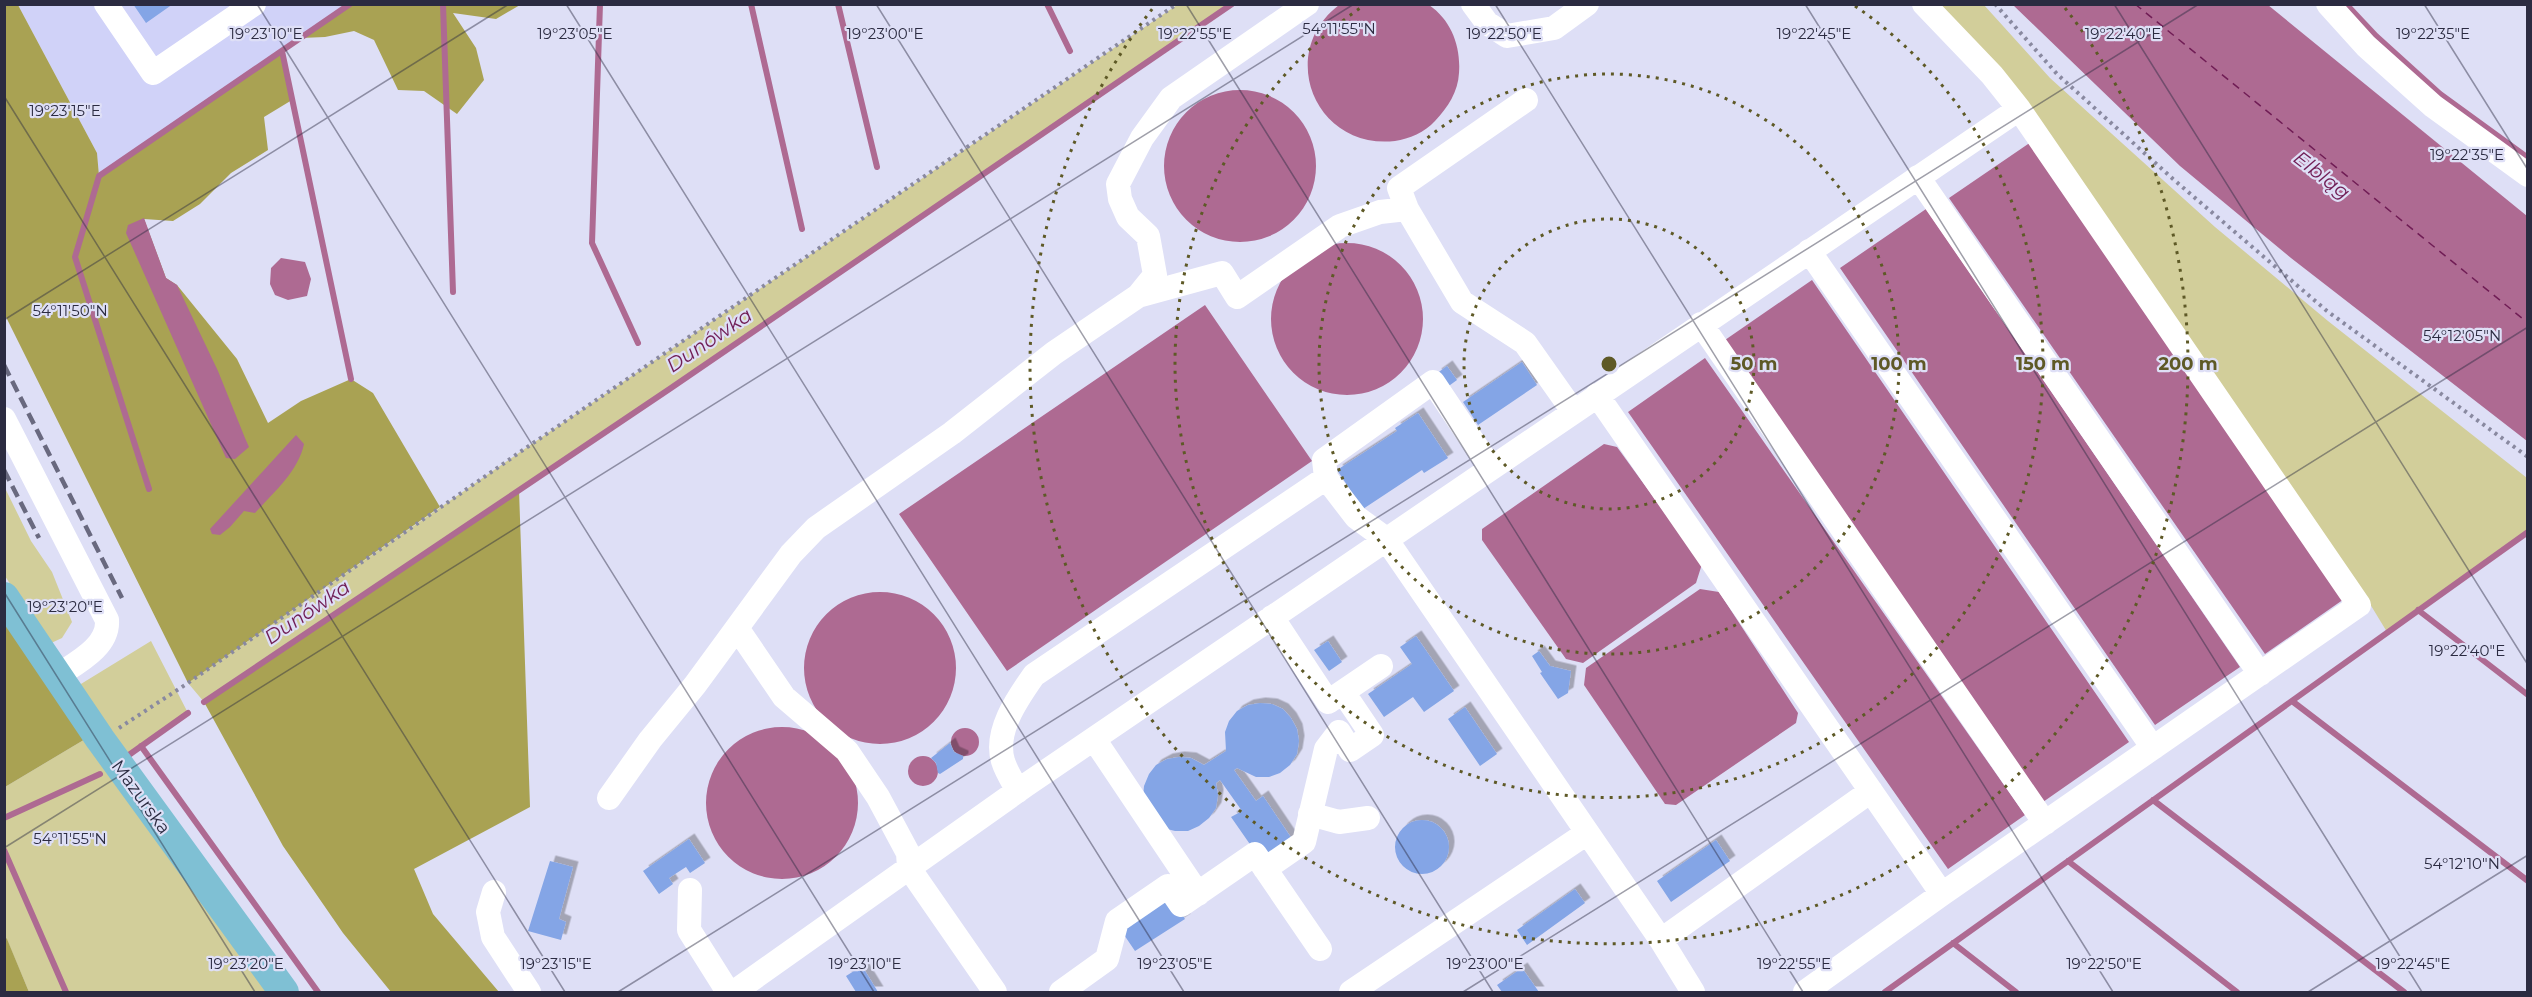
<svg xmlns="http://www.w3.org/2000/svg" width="2532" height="997" font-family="Montserrat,sans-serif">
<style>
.built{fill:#d0d2f8}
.green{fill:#d2ce9a}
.forest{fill:#a9a253}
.water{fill:#ae6a92}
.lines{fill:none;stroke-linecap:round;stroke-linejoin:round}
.stream{stroke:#ae6a92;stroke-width:6}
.ferry{stroke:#701d55;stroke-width:1.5;stroke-dasharray:8 6;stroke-linecap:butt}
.building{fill:#84a5e6;filter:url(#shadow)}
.path{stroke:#8989a0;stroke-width:4;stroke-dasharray:3 4.5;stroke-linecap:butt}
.minor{stroke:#fff;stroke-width:24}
.major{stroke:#7fc0d4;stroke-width:30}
.rail{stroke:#69697f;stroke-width:4.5;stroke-dasharray:12 6;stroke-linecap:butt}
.ticks{fill:none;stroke:#2b2b41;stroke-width:1.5;stroke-opacity:0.45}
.ring{fill:none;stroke:#5e5926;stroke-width:3;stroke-dasharray:3 6}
.labels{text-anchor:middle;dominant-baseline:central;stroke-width:4.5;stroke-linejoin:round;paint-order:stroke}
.street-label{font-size:18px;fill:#2b2b41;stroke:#dedff6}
.water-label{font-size:20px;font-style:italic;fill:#701d55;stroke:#dedff6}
.ticks-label{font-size:15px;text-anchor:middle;fill:#2b2b41;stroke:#dedff6;stroke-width:4.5;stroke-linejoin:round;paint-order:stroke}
.centre{fill:#5e5926;stroke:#dedff6;stroke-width:3}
.ring-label{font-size:18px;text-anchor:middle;font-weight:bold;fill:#5e5926;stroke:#dedff6;stroke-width:4.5;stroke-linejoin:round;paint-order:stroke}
</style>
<defs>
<filter id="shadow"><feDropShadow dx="5.5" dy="-5.5" stdDeviation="0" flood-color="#0004"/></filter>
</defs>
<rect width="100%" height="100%" fill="#dedff6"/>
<path class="built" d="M 18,5 L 350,5 L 99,176 L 97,153 Z"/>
<path class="green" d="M 1177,5 L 1232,5 L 671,388 L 204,702 L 188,683 L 523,450 Z
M 1938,5 L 1984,5 L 2050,78 L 2215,227 L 2328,321 L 2527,478 L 2527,532 L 2387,632 L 2370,604 Z
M 4,486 L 31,541 L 52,572 L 72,622 L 62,638 L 49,644 L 5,576 Z
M 151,641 L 188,713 L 126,757 L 76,687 Z
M 87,738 L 271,992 L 29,992 L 5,935 L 5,787 Z"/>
<path class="forest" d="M 5,5 L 18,5 L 97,153 L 99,176 L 282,51 L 292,100 L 264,117 L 268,150 L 231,173 L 200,204 L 173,221 L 144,219 L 166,278 L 177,285 L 237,359 L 268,423 L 301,401 L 351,379 L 373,393 L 440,507 L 188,683 L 5,315 Z
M 350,5 L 350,4 L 520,5 L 496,19 L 453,13 L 476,48 L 484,80 L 457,114 L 424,91 L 398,90 L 374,40 L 354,31 L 325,37 L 301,38 Z
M 519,490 L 530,807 L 414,869 L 433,914 L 499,992 L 391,992 L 343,933 L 283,846 L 204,702 Z
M 4,612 L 87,738 L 5,787 L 4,787 Z
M 4,935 L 7,939 L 29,992 L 5,992 Z"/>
<path class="water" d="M 1339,5 L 1429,5 C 1451,20 1461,46 1459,73 C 1458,92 1448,107 1435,121 C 1425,132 1409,139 1395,141 C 1315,150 1276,53 1339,5 Z
M 2013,5 L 2268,5 L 2527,216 L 2527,441 L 2291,258 L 2180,166 Z
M1164 166a76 76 0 1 1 152 0a76 76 0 1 1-152 0Z
M 2031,142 L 2347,597 L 2265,654 L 1949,198 Z
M 1926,209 L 2240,667 L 2155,725 L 1840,268 Z
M 144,218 L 166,278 L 177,285 L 218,371 L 245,438 L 249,447 L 235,459 L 226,458 L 126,233 L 128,225 Z
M1271 319a76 76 0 1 1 152 0a76 76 0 1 1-152 0Z
M 281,258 L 305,262 L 311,279 L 307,296 L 288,300 L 275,295 L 270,284 L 271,268 Z
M 1812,280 L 2129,742 L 2043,802 L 1725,340 Z
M 1205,305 L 1312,461 L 1007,671 L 899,514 Z
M 1705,358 L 2025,815 L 1948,869 L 1628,412 Z
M 296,435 L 304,444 C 298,472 273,493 255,513 L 244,511 L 230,527 L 220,535 L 212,534 L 210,529 Z
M 1604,444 L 1617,447 L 1702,564 L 1696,583 L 1583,663 L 1566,659 L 1482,540 L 1482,529 Z
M 1700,589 L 1719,592 L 1798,713 L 1796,723 L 1676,805 L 1665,804 L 1584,685 L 1586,668 Z
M804 668a76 76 0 1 1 152 0a76 76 0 1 1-152 0Z
M706 803a76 76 0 1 1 152 0a76 76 0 1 1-152 0Z
M951 742a14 14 0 1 1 28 0a14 14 0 1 1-28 0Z
M908 771a15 15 0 1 1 30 0a15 15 0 1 1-30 0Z"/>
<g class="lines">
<path class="stream" d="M 443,4 L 453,292
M 600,4 L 592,243 L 638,343
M 751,4 L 802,229
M 838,4 L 877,167
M 1047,4 L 1070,51
M 2346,4 L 2376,36 L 2440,94 L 2528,158
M 282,51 L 351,379
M 149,489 L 75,257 L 99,176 L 350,4
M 2418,610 L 2528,695
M 2292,701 L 2528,881
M 204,702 L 671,388 L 1232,4
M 141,746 L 318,992
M 126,757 L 188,713
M 2153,800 L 2404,992
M 4,818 L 100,774
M 4,850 L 66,992
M 2068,861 L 2237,992
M 1953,943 L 2016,992
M 1885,992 L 2528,532"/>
<path class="ferry" d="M 2135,4 L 2528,323"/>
</g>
<path class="building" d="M 133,4 L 173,4 L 146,23 Z
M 1522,362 L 1537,385 L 1478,425 L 1463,402 Z
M 1447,366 L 1457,380 L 1446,388 L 1436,374 Z
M 1418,413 L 1448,458 L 1424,473 L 1422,470 L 1363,509 L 1337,470 L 1397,431 L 1395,428 Z
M 1416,636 L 1454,691 L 1424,712 L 1413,697 L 1384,717 L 1368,694 L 1412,664 L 1400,647 Z
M 1328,641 L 1342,662 L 1329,671 L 1314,650 Z
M 1539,651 L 1550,666 L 1571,671 L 1568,693 L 1558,699 L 1540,673 L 1542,672 L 1532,656 Z
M 1260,703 L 1272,704 L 1283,709 L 1291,718 L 1297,729 L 1299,741 L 1297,754 L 1290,765 L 1280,773 L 1269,777 L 1256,777 L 1237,768 L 1234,770 L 1256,801 L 1263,796 L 1294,842 L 1263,863 L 1231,817 L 1242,811 L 1220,780 L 1216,783 L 1218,795 L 1216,808 L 1209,818 L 1199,826 L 1188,831 L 1175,831 L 1163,828 L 1143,797 L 1144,786 L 1149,774 L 1156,765 L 1167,759 L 1179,757 L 1191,758 L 1204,765 L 1226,751 L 1225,732 L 1229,721 L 1237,711 L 1248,705 Z
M 1465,707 L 1497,754 L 1480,766 L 1448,719 Z
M 950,743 L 954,752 L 963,756 L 963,759 L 940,774 L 938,773 L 936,763 L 931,758 Z
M1395 847a27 27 0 1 1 54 0a27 27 0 1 1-54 0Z
M 689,839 L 705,863 L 690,873 L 686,867 L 669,878 L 673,884 L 659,894 L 643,871 Z
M 1716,840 L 1730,861 L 1671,902 L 1657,881 Z
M 550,861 L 573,867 L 559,919 L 566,922 L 561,940 L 528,931 Z
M 1575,889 L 1585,903 L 1527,945 L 1517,930 Z
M 1168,893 L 1185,919 L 1135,951 L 1118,926 Z
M 862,966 L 878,992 L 856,992 L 846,976 Z
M 1522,968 L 1539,992 L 1502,992 L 1497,985 Z"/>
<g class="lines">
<path class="path" d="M 1995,4 L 2057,74 L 2173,179 L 2327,311 L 2528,457
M 119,728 L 185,685 L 523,450 L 1177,4"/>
<path class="minor" d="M 106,4 L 153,73 L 254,4
M 1473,4 L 1487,23 L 1507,36 L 1554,28 L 1587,4
M 2328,4 L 2366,46 L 2433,106 L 2528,175
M 1918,177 L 2260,674
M 1407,209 L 1399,188 L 1526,100
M 1809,251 L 2153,748
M 1138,296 L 1222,273 L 1237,297 L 1340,226 L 1380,212 L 1407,209 L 1462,302 L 1525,343 L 1573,411
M 1701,324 L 2045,823
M 1597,395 L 1942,894
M 4,419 L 107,620 C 109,647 76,663 57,676
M 1326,478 L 1324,460 L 1433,382 L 1490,467
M 1272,617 L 1328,702 L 1381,666
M 737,628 L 784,697 L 847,751 L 878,797 L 908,853 L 909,868 L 995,992
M 1094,739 L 1198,894
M 1018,791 C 1013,782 1006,771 1003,761 C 994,731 1018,698 1034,675 L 1326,478 L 1356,517 L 1386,539 L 1661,940 L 1693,992
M 609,798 L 650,740 L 695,685 L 791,554 L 816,528 L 952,433 L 1054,353 L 1138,296 L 1155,275 L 1148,236 L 1128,217 L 1120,199 L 1118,184 L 1142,138 L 1171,98 L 1307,4
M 1310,814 L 1339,822 L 1368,818
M 1265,869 L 1304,842 L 1326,749 L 1339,732 L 1350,750 L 1372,735 L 1343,692
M 690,890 L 689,930 L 728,992
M 494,892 L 488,912 L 493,937 L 529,992
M 1661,940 L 1871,791
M 734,992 L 1026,785 L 2019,109
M 1061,992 L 1107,959 L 1117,921 L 1168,886 L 1181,905 L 1255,854 L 1320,949
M 1351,992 L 1587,833
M 1805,992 L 1942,894 L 2359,605 L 2019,109 L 1992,75 L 1924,4"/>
<path class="major" d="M 4,597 L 100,739 L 284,992"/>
<path class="rail" d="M 4,365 L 122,598
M 4,470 L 39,538"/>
</g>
<path class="ticks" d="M 257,4 L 874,992M 566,4 L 1184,992M 876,4 L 1493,992M 1186,4 L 1803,992M 1495,4 L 2113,992M 1805,4 L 2422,992M 2114,4 L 2528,665M 2424,4 L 2528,170M 4,96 L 565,992M 4,320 L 509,4M 4,592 L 255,992M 4,848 L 1354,4M 618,992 L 2199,4M 1463,992 L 2528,327M 2308,992 L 2528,855"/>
<g class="ring">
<circle cx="1609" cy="364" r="145"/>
<circle cx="1609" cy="364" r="290"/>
<path d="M1855 6A434 434 0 1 1 1363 6"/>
<path d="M2065 8A579 579 0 1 1 1153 8"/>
</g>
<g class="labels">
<g class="street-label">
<text transform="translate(141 797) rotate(54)">Mazurska</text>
</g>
<g class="water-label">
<text transform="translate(2322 175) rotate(38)">Elbląg</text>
<text transform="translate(709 340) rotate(-34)">Dunówka</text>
<text transform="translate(307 612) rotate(-34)">Dunówka</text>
</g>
</g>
<g class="ticks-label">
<text x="1339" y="34">54°11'55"N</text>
<text x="266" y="39">19°23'10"E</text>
<text x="575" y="39">19°23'05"E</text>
<text x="885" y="39">19°23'00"E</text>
<text x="1195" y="39">19°22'55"E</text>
<text x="1504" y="39">19°22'50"E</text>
<text x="1814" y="39">19°22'45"E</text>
<text x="2123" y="39">19°22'40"E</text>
<text x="2433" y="39">19°22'35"E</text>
<text x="65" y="116">19°23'15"E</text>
<text x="2467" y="160">19°22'35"E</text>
<text x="70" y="316">54°11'50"N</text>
<text x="2462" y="341">54°12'05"N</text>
<text x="65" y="612">19°23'20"E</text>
<text x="2467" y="656">19°22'40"E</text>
<text x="70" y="844">54°11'55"N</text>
<text x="2462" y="869">54°12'10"N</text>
<text x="246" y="969">19°23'20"E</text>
<text x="556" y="969">19°23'15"E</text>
<text x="865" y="969">19°23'10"E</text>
<text x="1175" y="969">19°23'05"E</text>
<text x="1485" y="969">19°23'00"E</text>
<text x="1794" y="969">19°22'55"E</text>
<text x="2104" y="969">19°22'50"E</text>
<text x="2413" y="969">19°22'45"E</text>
</g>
<circle cx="1609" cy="364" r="9" class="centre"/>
<g class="ring-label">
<text x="1754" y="370">50 m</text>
<text x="1899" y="370">100 m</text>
<text x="2043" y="370">150 m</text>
<text x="2188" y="370">200 m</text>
</g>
<rect width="2532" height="997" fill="none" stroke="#2b2b41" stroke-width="12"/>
</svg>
